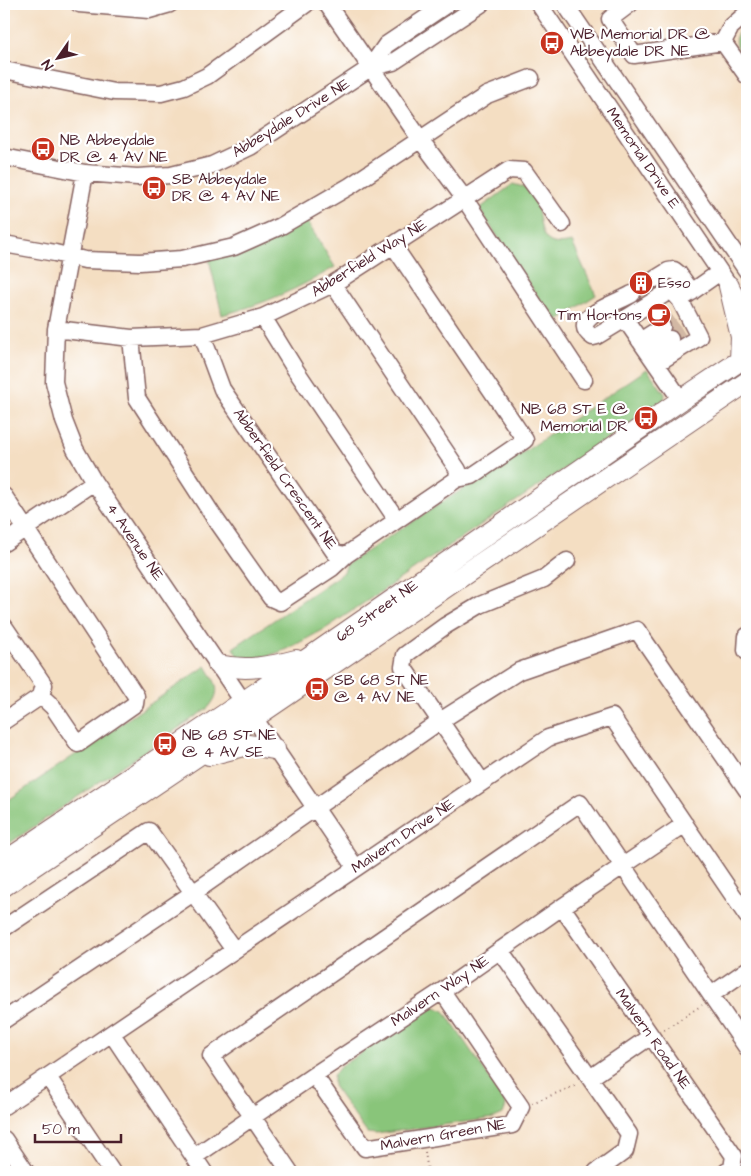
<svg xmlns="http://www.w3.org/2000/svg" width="751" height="1176" font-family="'Architects Daughter',sans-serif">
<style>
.green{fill:#89c57a;stroke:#6a7252}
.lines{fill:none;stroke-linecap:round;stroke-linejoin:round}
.minor-tunnel{stroke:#d2b8a4;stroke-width:16;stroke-dasharray:16 8;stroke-linecap:butt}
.minor-casing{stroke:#866260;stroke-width:19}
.major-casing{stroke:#866260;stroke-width:22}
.path{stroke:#866260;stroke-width:2;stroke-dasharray:1 4;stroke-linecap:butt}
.minor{stroke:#fff;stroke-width:16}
.major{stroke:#fff;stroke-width:20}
.labels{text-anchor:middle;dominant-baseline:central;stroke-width:4.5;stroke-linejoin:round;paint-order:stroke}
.poi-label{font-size:15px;fill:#4a1f2b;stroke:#fff;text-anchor:start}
.street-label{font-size:15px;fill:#4a1f2b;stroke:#fff}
</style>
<rect width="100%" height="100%" fill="#fff"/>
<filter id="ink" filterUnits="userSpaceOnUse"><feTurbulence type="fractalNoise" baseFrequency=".02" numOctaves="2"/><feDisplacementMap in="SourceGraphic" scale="10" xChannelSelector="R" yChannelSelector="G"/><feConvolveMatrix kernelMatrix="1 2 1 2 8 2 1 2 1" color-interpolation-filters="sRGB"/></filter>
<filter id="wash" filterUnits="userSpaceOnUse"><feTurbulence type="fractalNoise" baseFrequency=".0096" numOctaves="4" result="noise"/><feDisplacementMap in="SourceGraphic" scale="20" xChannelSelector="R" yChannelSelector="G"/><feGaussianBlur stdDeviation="1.12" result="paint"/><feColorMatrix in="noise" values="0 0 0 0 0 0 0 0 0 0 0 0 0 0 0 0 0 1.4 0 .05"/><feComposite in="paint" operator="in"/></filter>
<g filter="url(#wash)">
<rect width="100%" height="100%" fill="#f4dec2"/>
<path class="green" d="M 747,23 L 747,63 C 734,44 729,40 747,23 Z
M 513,184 C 520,186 526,187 531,193 C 547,215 530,252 572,242 L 596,295 L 555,322 L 479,209 Z
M 306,220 L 335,267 C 298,289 264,304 222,315 L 209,259 C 246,250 274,241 306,220 Z
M 647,369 L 665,394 L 664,402 L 325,629 C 299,642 268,664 238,657 L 233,648 L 344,572 L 347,564 L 466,487 L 475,485 Z
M 206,666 C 216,683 223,691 208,708 L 4,847 L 4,803 Z
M 430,1007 L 436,1007 L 444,1011 L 504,1100 L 506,1106 L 503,1114 L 494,1118 L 376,1134 L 367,1133 L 333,1086 L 333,1076 L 340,1067 Z"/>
</g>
<g filter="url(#ink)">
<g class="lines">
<path class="minor-tunnel" d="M 632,294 L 655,279
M 662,327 L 674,318
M 670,339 L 683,331"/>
<g class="minor-casing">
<path id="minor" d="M 79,4 L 149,10 L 170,4
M 327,4 L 420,139 L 464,198 L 584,380
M 539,4 L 747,312
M 565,4 L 747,271
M 630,4 L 610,19 L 634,55 L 723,42
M 747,13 L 731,27 L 723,42 L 747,76
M 370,68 L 386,45 L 447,4
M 4,70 L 114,92 L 161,93 L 184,87 L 207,76 L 306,4
M 4,157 L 85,173 L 137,177 L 171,175 L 212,165 L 250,147 L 370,68 L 393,62 L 481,4
M 85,173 L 56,329 L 54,382 L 64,421 L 75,449 L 94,482 L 356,868
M 4,244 L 55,253 L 85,260 L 140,262 L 182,259 L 234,247 L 281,226 L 350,186 L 487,95 L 531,78
M 393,245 L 525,440 L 472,476 L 457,479
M 655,279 L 668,271 L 674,270 L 679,274 L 692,292
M 263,317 L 295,369 L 397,520
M 625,319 L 597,336 L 593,337 C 564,318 620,302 632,294
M 56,329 L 131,338 L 202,335 L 263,317 L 333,284 L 509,170 L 524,171 L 562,224
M 202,335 L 222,389 L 335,553 L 346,555 L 457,479 L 458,470 L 333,284
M 131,338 L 137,398 L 212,514 L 271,598 L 280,602 L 332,568 L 346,555
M 640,341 L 662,327
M 648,352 L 670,339
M 656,364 L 699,337 L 680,300
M 681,400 L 625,319 L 671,290 L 680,300 L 720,272
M 4,496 L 136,696 L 135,704 L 78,744 L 53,707 L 41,696
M 4,543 L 94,482
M 4,626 L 44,685 L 41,696 L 4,721
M 747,636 L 746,650 L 747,652
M 482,782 L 403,667 L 405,655 L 445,626 L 480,605 L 544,579 L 567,561
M 562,907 L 734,1156 L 732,1168 L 726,1172
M 4,928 L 149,831 L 234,950
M 500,950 L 629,1134 L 625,1151 L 596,1172
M 711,995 L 747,970
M 4,1020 L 193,893 L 440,721 L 519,671 L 637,630 L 747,790
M 112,1034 L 204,1172
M 314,1075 L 365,1148 L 512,1125 L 521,1107 L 442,991
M 48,1077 L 112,1172
M 590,1078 L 651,1036
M 4,1106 L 548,738 L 612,717 L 747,916
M 4,1139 L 26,1172
M 194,1157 L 314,1075 L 442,991 L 562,907 L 685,824
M 290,1172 L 211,1056 L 580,803 L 747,1048"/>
</g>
<g class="major-casing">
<path id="major" d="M 729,286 L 741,337 L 740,360
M 218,665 C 245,671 270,667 296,660
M 209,755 L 248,745 L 275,749
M 4,862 L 310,657 L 681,400 L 747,356
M 4,886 L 242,726 L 747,382"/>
</g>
<path class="path" d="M 664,1030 L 702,1005
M 532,1103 L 577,1085
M 425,1152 L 428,1172"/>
<use href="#minor" class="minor"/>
<use href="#major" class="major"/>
</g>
</g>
<defs>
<g id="bus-disc" transform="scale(1.25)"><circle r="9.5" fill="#c8321e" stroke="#fff"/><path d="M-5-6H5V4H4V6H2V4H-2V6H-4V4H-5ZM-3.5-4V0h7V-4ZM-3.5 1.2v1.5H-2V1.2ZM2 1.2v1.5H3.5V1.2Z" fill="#fff"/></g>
<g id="building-disc" transform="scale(1.25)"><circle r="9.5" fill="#c8321e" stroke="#fff"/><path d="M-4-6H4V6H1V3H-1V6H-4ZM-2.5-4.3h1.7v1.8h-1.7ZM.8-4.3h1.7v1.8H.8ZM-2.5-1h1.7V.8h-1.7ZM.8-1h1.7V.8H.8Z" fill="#fff"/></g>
<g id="cafe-disc" transform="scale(1.25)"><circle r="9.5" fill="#c8321e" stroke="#fff"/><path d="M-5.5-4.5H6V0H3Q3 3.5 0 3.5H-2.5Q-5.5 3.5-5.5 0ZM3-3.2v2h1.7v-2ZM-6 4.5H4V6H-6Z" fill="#fff"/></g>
</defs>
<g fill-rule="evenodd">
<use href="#bus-disc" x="552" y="43"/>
<use href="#bus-disc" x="43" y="149"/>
<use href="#bus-disc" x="154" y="188"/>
<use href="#building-disc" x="641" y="283"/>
<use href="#cafe-disc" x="659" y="315"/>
<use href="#bus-disc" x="646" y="418"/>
<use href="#bus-disc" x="317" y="689"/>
<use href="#bus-disc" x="165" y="744"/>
</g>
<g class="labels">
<g class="poi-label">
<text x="570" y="34">WB Memorial DR @<tspan x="570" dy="17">Abbeydale DR NE</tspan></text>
<text x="60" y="140">NB Abbeydale<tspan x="60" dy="17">DR @ 4 AV NE</tspan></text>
<text x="172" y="179">SB Abbeydale<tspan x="172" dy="17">DR @ 4 AV NE</tspan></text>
<text x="658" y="283">Esso</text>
<text x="642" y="315" text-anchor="end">Tim Hortons</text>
<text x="628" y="409" text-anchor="end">NB 68 ST E @<tspan x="628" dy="17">Memorial DR</tspan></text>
<text x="334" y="680">SB 68 ST NE<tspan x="334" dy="17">@ 4 AV NE</tspan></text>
<text x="182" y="735">NB 68 ST NE<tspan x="182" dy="17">@ 4 AV SE</tspan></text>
</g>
<g class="street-label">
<text transform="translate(291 118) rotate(-32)">Abbeydale Drive NE</text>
<text transform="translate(643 158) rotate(56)">Memorial Drive E</text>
<text transform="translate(369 258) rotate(-32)">Abberfield Way NE</text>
<text transform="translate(285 479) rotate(55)">Abberfield Crescent NE</text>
<text transform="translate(135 542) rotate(56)">4 Avenue NE</text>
<text transform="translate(377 611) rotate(-35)">68 Street NE</text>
<text transform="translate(403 836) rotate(-34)">Malvern Drive NE</text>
<text transform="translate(440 991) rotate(-34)">Malvern Way NE</text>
<text transform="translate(653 1039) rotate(55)">Malvern Road NE</text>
<text transform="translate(443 1135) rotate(-10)">Malvern Green NE</text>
</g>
</g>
<rect width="751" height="1176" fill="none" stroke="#fff" stroke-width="20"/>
<g transform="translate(58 58) rotate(236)" stroke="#ffffff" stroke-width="4" paint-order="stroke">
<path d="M0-4L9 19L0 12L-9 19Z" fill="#4a1f2b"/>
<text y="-8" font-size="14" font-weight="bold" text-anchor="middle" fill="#4a1f2b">N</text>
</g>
<path d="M35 1134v8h86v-8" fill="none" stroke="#4a1f2b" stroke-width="2.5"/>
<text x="42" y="1134" font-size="15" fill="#4a1f2b" stroke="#ffffff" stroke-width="4" paint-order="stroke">50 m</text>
</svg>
